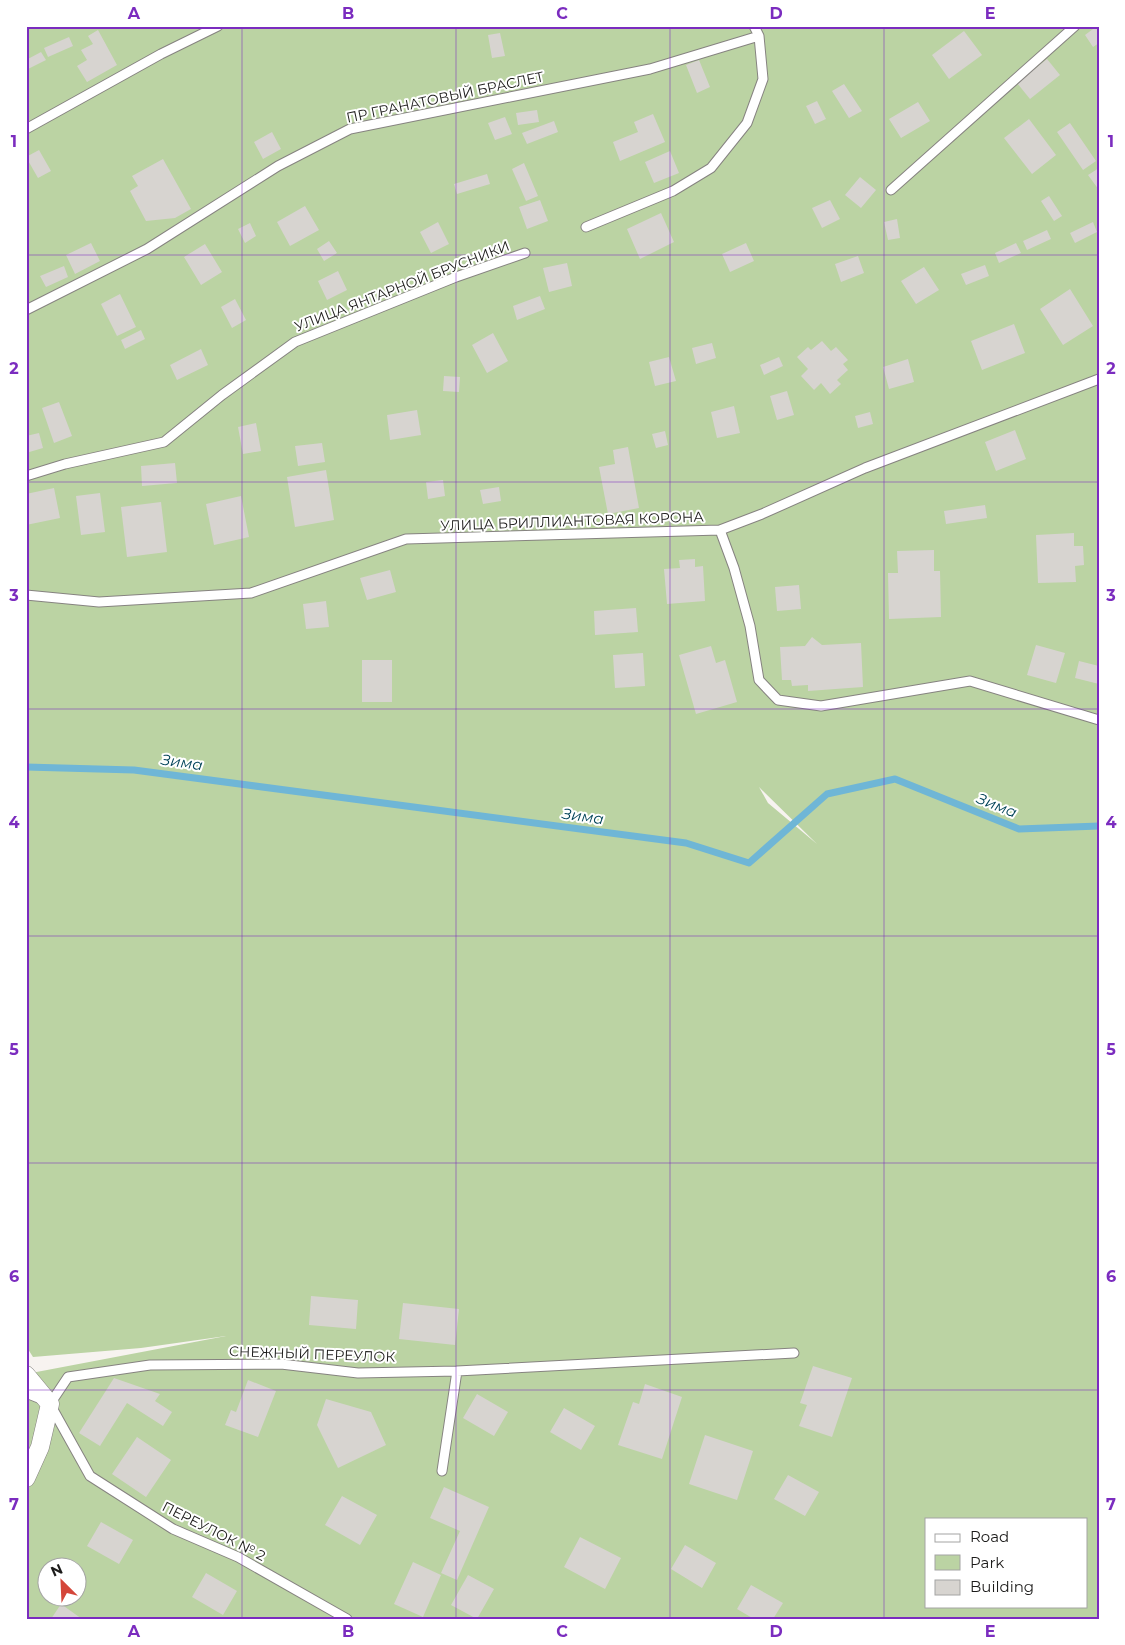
<svg xmlns="http://www.w3.org/2000/svg" width="1125" height="1645" font-family="Montserrat,sans-serif">
<style>
.green{fill:#bbd3a3;fill-rule:evenodd}
.lines{fill:none;stroke-linecap:round;stroke-linejoin:round}
.stream{stroke:#6fb6d6;stroke-width:7}
.building{fill:#d7d4d0}
.service-casing{stroke:#868380;stroke-width:11}
.minor-casing{stroke:#868380;stroke-width:19}
.service{stroke:#fff;stroke-width:9}
.minor{stroke:#fff;stroke-width:18}
.grid{fill:none;stroke:#7b2cbf;stroke-width:1;stroke-opacity:0.55}
.labels{text-anchor:middle;dominant-baseline:central;stroke-width:4;stroke-linejoin:round;paint-order:stroke}
.street-label{font-size:14px;fill:#1c1b1a;stroke:#fff}
.water-label{font-size:15px;font-style:italic;fill:#024359;stroke:#fff}
.neatline{fill:none;stroke:#7b2cbf;stroke-width:2}
.grid-label{font-size:16px;text-anchor:middle;font-weight:bold;fill:#7b2cbf}
</style>
<rect width="100%" height="100%" fill="#f7f3f0"/>
<path class="green" d="M 26,26 L 1099,26 L 1099,1619 L 26,1619 L 26,1374 L 226,1336 L 141,1348 L 33,1357 L 26,1346 ZM 759,787 L 817,844 L 768,803 ZM 926,1519 L 1086,1519 L 1086,1606 L 926,1606 ZM 48,1568 L 78,1568 L 78,1598 L 48,1598 Z"/>
<g class="lines">
<path class="stream" d="M 26,767 L 134,770 L 686,843 L 749,863 L 827,794 L 895,779 L 1019,829 L 1099,826"/>
</g>
<path class="building" d="M 1097,26 L 1099,43 L 1093,47 L 1085,35 Z
M 98,30 L 117,65 L 87,82 L 77,66 L 87,60 L 81,50 L 93,44 L 88,36 Z
M 964,31 L 982,55 L 949,79 L 932,55 Z
M 500,33 L 505,56 L 492,58 L 488,35 Z
M 69,37 L 73,46 L 48,57 L 44,48 Z
M 41,52 L 46,60 L 26,70 L 26,60 Z
M 1047,59 L 1060,75 L 1030,99 L 1017,83 Z
M 699,60 L 710,87 L 697,93 L 686,65 Z
M 844,84 L 862,111 L 849,118 L 832,91 Z
M 817,101 L 826,119 L 815,124 L 806,106 Z
M 918,102 L 930,121 L 901,138 L 889,119 Z
M 537,110 L 539,122 L 518,125 L 516,113 Z
M 653,114 L 665,142 L 620,161 L 613,142 L 638,132 L 634,122 Z
M 505,117 L 512,134 L 495,140 L 488,123 Z
M 1029,119 L 1056,155 L 1032,174 L 1004,138 Z
M 554,121 L 558,132 L 527,144 L 522,133 Z
M 1070,123 L 1096,161 L 1083,170 L 1057,132 Z
M 272,132 L 281,149 L 263,159 L 254,142 Z
M 39,150 L 51,171 L 38,178 L 26,157 Z
M 670,151 L 679,173 L 654,183 L 645,162 Z
M 163,159 L 191,209 L 175,218 L 146,221 L 130,191 L 138,186 L 132,176 Z
M 524,163 L 538,196 L 526,201 L 512,169 Z
M 1099,168 L 1099,190 L 1088,175 Z
M 487,174 L 490,184 L 457,194 L 454,184 Z
M 860,177 L 876,190 L 861,208 L 845,195 Z
M 1049,196 L 1062,216 L 1054,221 L 1041,201 Z
M 540,200 L 548,221 L 527,229 L 519,207 Z
M 830,200 L 840,219 L 822,228 L 812,208 Z
M 305,206 L 319,230 L 290,246 L 277,222 Z
M 661,213 L 674,242 L 640,259 L 627,229 Z
M 897,219 L 900,238 L 888,240 L 884,222 Z
M 438,222 L 449,244 L 431,253 L 420,232 Z
M 1093,222 L 1097,232 L 1075,243 L 1070,233 Z
M 250,223 L 256,236 L 245,243 L 238,229 Z
M 1047,230 L 1051,239 L 1027,250 L 1023,241 Z
M 329,241 L 337,253 L 324,261 L 317,249 Z
M 91,243 L 100,261 L 75,274 L 66,255 Z
M 746,243 L 754,261 L 730,272 L 722,254 Z
M 1016,243 L 1021,253 L 999,263 L 995,253 Z
M 205,244 L 222,272 L 201,285 L 184,257 Z
M 858,256 L 864,273 L 841,282 L 835,264 Z
M 567,263 L 572,286 L 549,292 L 543,268 Z
M 985,265 L 989,276 L 966,285 L 961,274 Z
M 64,266 L 68,277 L 46,287 L 40,276 Z
M 924,267 L 939,290 L 916,304 L 901,281 Z
M 338,271 L 347,290 L 327,300 L 318,281 Z
M 1070,289 L 1093,326 L 1063,345 L 1040,309 Z
M 120,294 L 136,327 L 117,336 L 101,304 Z
M 540,296 L 545,309 L 517,320 L 513,306 Z
M 235,299 L 246,320 L 232,328 L 221,307 Z
M 1014,324 L 1025,353 L 982,370 L 971,341 Z
M 141,330 L 145,339 L 125,349 L 121,340 Z
M 493,333 L 508,361 L 487,373 L 472,345 Z
M 822,341 L 831,351 L 836,347 L 848,360 L 843,364 L 848,370 L 837,380 L 841,384 L 830,394 L 821,383 L 814,390 L 801,376 L 808,369 L 797,357 L 808,347 L 811,350 Z
M 712,343 L 716,358 L 696,364 L 692,348 Z
M 201,349 L 208,365 L 177,380 L 170,365 Z
M 669,357 L 676,381 L 655,386 L 649,362 Z
M 779,357 L 783,366 L 764,375 L 760,365 Z
M 908,359 L 914,382 L 889,389 L 883,367 Z
M 444,376 L 460,377 L 459,392 L 443,391 Z
M 787,391 L 794,415 L 777,420 L 770,396 Z
M 59,402 L 72,436 L 54,443 L 42,408 Z
M 734,406 L 740,433 L 717,438 L 711,412 Z
M 417,410 L 421,435 L 390,440 L 387,415 Z
M 870,412 L 873,424 L 858,428 L 855,416 Z
M 256,423 L 261,451 L 243,454 L 238,427 Z
M 1015,430 L 1026,459 L 996,471 L 985,442 Z
M 665,431 L 668,445 L 656,448 L 652,434 Z
M 39,433 L 43,448 L 26,453 L 26,436 Z
M 322,443 L 325,462 L 298,466 L 295,446 Z
M 628,447 L 639,508 L 608,514 L 599,467 L 615,464 L 613,450 Z
M 175,463 L 177,483 L 142,486 L 141,466 Z
M 326,470 L 334,520 L 295,527 L 287,477 Z
M 443,480 L 445,496 L 428,499 L 426,482 Z
M 499,487 L 501,501 L 483,504 L 480,490 Z
M 54,488 L 60,518 L 26,525 L 26,494 Z
M 100,493 L 105,532 L 81,535 L 76,496 Z
M 241,496 L 249,537 L 214,545 L 206,504 Z
M 161,502 L 167,552 L 127,557 L 121,507 Z
M 985,505 L 987,518 L 946,524 L 944,511 Z
M 1074,533 L 1074,546 L 1083,546 L 1084,565 L 1075,566 L 1076,582 L 1038,583 L 1036,535 Z
M 934,550 L 934,571 L 940,571 L 941,617 L 889,619 L 888,573 L 898,573 L 897,551 Z
M 695,559 L 695,567 L 703,566 L 705,601 L 667,604 L 664,569 L 680,568 L 679,560 Z
M 390,570 L 396,592 L 367,600 L 360,578 Z
M 799,585 L 801,609 L 777,611 L 775,587 Z
M 326,601 L 329,627 L 306,629 L 303,604 Z
M 636,608 L 638,632 L 595,635 L 594,611 Z
M 812,637 L 822,645 L 861,643 L 863,687 L 808,691 L 808,685 L 792,686 L 791,680 L 782,680 L 780,647 L 805,646 Z
M 1036,645 L 1065,653 L 1056,683 L 1027,675 Z
M 711,646 L 716,663 L 725,660 L 737,702 L 696,714 L 679,655 Z
M 643,653 L 645,686 L 615,688 L 613,655 Z
M 362,660 L 392,660 L 392,702 L 362,702 Z
M 1079,661 L 1099,666 L 1099,684 L 1075,678 Z
M 311,1296 L 358,1300 L 356,1329 L 309,1325 Z
M 403,1303 L 459,1309 L 455,1345 L 399,1339 Z
M 813,1366 L 852,1378 L 832,1437 L 799,1426 L 807,1405 L 800,1403 Z
M 114,1378 L 160,1394 L 155,1401 L 172,1412 L 163,1426 L 127,1403 L 100,1446 L 79,1433 Z
M 248,1380 L 276,1391 L 258,1437 L 225,1425 L 231,1410 L 236,1412 Z
M 645,1384 L 682,1397 L 662,1459 L 618,1445 L 633,1402 L 639,1404 Z
M 477,1394 L 508,1412 L 494,1436 L 463,1418 Z
M 326,1399 L 371,1412 L 386,1445 L 338,1468 L 317,1425 Z
M 564,1408 L 595,1426 L 581,1450 L 550,1432 Z
M 705,1435 L 753,1451 L 737,1500 L 689,1484 Z
M 137,1437 L 171,1460 L 146,1497 L 112,1474 Z
M 788,1475 L 819,1492 L 805,1516 L 774,1499 Z
M 444,1487 L 489,1507 L 457,1580 L 441,1573 L 460,1531 L 430,1518 Z
M 342,1496 L 377,1515 L 360,1545 L 325,1525 Z
M 101,1522 L 133,1540 L 119,1564 L 87,1546 Z
M 580,1537 L 621,1558 L 605,1589 L 564,1567 Z
M 685,1545 L 716,1563 L 702,1588 L 671,1569 Z
M 413,1562 L 441,1575 L 423,1617 L 394,1604 Z
M 206,1573 L 237,1591 L 223,1615 L 192,1597 Z
M 468,1575 L 494,1589 L 477,1619 L 451,1605 Z
M 751,1585 L 783,1603 L 773,1619 L 754,1619 L 737,1609 Z
M 61,1604 L 82,1619 L 51,1619 Z"/>
<g class="lines">
<g class="service-casing">
<path id="service" d="M 26,129 L 161,54 L 218,26
M 891,190 L 1075,26
M 586,227 L 673,191 L 711,168 L 747,123 L 763,79 L 759,36 L 754,26
M 26,310 L 147,249 L 278,166 L 350,129 L 650,69 L 759,36
M 26,476 L 65,464 L 164,442 L 222,395 L 295,342 L 456,277 L 525,253
M 720,530 L 734,568 L 750,626 L 759,680 L 778,700 L 821,706 L 970,681 L 1099,720
M 26,595 L 99,602 L 251,593 L 406,539 L 720,530 L 762,514 L 865,468 L 1099,379
M 457,1371 L 794,1353
M 26,1393 L 41,1399
M 50,1404 L 68,1377 L 150,1365 L 281,1364 L 358,1373 L 457,1371 L 442,1471
M 51,1406 L 90,1476 L 173,1529 L 238,1557 L 347,1619"/>
</g>
<g class="minor-casing">
<path id="minor" d="M 26,1375 L 50,1404 L 40,1447 L 26,1478"/>
</g>
<use href="#service" class="service"/>
<use href="#minor" class="minor"/>
</g>
<path class="grid" d="M 242,26 L 242,1619M 456,26 L 456,1619M 670,26 L 670,1619M 884,26 L 884,1619M 26,255 L 1099,255M 26,482 L 1099,482M 26,709 L 1099,709M 26,936 L 1099,936M 26,1163 L 1099,1163M 26,1390 L 1099,1390"/>
<g class="labels">
<g class="street-label">
<text transform="translate(445 97) rotate(-12)">ПР ГРАНАТОВЫЙ БРАСЛЕТ</text>
<text transform="translate(402 286) rotate(-21)">УЛИЦА ЯНТАРНОЙ БРУСНИКИ</text>
<text transform="translate(572 521) rotate(-2)">УЛИЦА БРИЛЛИАНТОВАЯ КОРОНА</text>
<text transform="translate(312 1354) rotate(2)">СНЕЖНЫЙ ПЕРЕУЛОК</text>
<text transform="translate(214 1531) rotate(27)">ПЕРЕУЛОК № 2</text>
</g>
<g class="water-label">
<text transform="translate(182 762) rotate(8)">Зима</text>
<text transform="translate(997 805) rotate(22)">Зима</text>
<text transform="translate(583 816) rotate(8)">Зима</text>
</g>
</g>
<rect width="1125" height="1645" fill="none" stroke="#ffffff" stroke-width="55"/>
<rect x="925" y="1518" width="162" height="90" fill="#ffffff" stroke="#a4a4a3"/>
<rect x="935" y="1534" width="25" height="8" fill="#ffffff" stroke="#a4a4a3"/>
<text x="970" y="1542" font-size="15" fill="#1c1b1a">Road</text>
<rect x="935" y="1555" width="25" height="15" fill="#bbd3a3" stroke="#a4a4a3"/>
<text x="970" y="1568" font-size="15" fill="#1c1b1a">Park</text>
<rect x="935" y="1580" width="25" height="15" fill="#d7d4d0" stroke="#a4a4a3"/>
<text x="970" y="1592" font-size="15" fill="#1c1b1a">Building</text>
<g transform="translate(62 1582) rotate(336)"><circle r="24" fill="#ffffff" stroke="#a4a4a3"/>
<path d="M0-4L9 19L0 12L-9 19Z" fill="#d4463a"/>
<text y="-8" font-size="14" font-weight="bold" text-anchor="middle" fill="#1c1b1a">N</text>
</g>
<rect x="28" y="28" width="1070" height="1590" class="neatline"/>
<g class="grid-label">
<text x="134" y="19">A</text>
<text x="348" y="19">B</text>
<text x="562" y="19">C</text>
<text x="776" y="19">D</text>
<text x="990" y="19">E</text>
<text x="14" y="147">1</text>
<text x="1111" y="147">1</text>
<text x="14" y="374">2</text>
<text x="1111" y="374">2</text>
<text x="14" y="601">3</text>
<text x="1111" y="601">3</text>
<text x="14" y="828">4</text>
<text x="1111" y="828">4</text>
<text x="14" y="1055">5</text>
<text x="1111" y="1055">5</text>
<text x="14" y="1282">6</text>
<text x="1111" y="1282">6</text>
<text x="14" y="1510">7</text>
<text x="1111" y="1510">7</text>
<text x="134" y="1637">A</text>
<text x="348" y="1637">B</text>
<text x="562" y="1637">C</text>
<text x="776" y="1637">D</text>
<text x="990" y="1637">E</text>
</g>
</svg>
